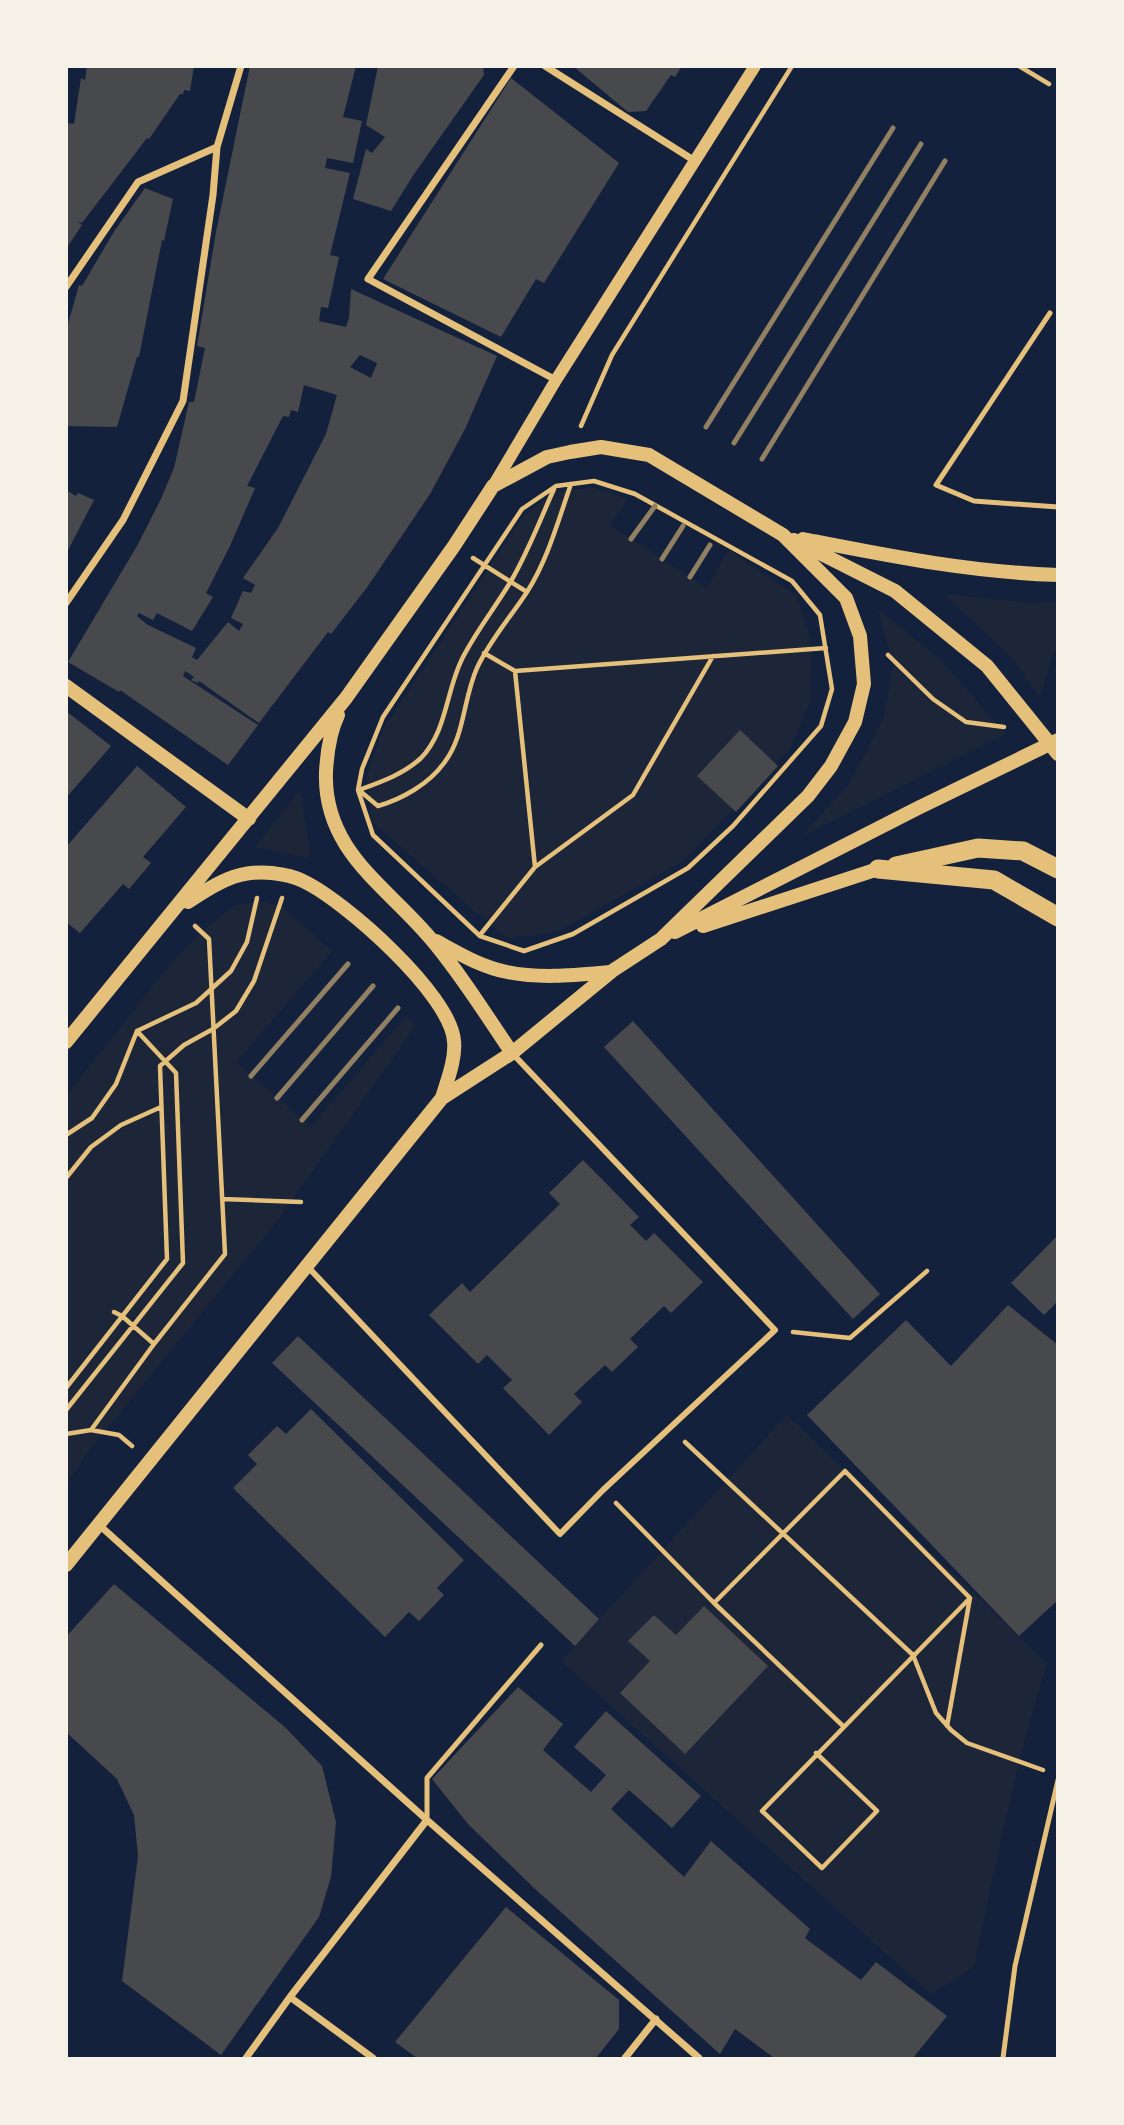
<svg xmlns="http://www.w3.org/2000/svg" width="1124" height="2125" font-family="Roboto,sans-serif">
<style>
.green{fill:#1d2539}
.building{fill:#48494c;fill-rule:evenodd}
.lines{fill:none;stroke-linecap:round;stroke-linejoin:round}
.path{stroke:#e5c07b;stroke-width:4.5}
.service{stroke:#e5c07b;stroke-width:5}
.pedestrian{stroke:#e5c07b;stroke-width:6}
.minor{stroke:#e5c07b;stroke-width:7}
.tertiary{stroke:#e5c07b;stroke-width:12}
.secondary{stroke:#e5c07b;stroke-width:14}
.trunk{stroke:#e5c07b;stroke-width:19}
.rail{stroke:#918062;stroke-width:5}
</style>
<rect width="100%" height="100%" fill="#14213d"/>
<path class="green" d="M 594,488 L 628,499 L 610,525 L 707,588 L 728,550 L 796,595 L 811,639 L 810,703 L 790,748 L 685,860 L 559,931 L 507,939 L 371,821 L 367,777 L 382,731 L 524,515 L 555,491 Z
M 944,594 L 1032,603 L 1057,601 L 1057,650 L 1052,655 L 1040,698 L 1013,659 Z
M 878,609 L 940,659 L 1005,734 L 801,837 L 849,784 L 884,717 L 893,665 Z
M 300,790 L 310,851 L 308,858 L 255,847 Z
M 258,901 L 281,906 L 332,951 L 236,1062 L 311,1127 L 407,1015 L 415,1027 L 277,1221 L 88,1452 L 67,1484 L 67,1095 L 171,963 L 201,932 L 234,906 Z
M 787,1415 L 1047,1663 C 1016,1763 995,1865 974,1967 L 931,1994 L 561,1661 Z"/>
<path class="building" d="M 87,66 L 194,66 L 190,91 L 184,90 L 183,94 L 180,94 L 149,139 L 147,138 L 82,223 L 77,221 L 82,225 L 66,249 L 66,127 L 67,123 L 74,124 L 81,78 L 85,80 Z
M 250,66 L 356,66 L 343,117 L 362,121 L 353,163 L 327,158 L 325,168 L 350,173 L 330,255 L 339,257 L 328,308 L 321,307 L 319,321 L 346,327 L 349,318 L 351,289 L 497,356 L 465,429 L 430,494 L 368,586 L 331,634 L 328,632 L 259,723 L 199,681 L 198,683 L 191,680 L 194,677 L 185,671 L 183,676 L 258,725 L 228,765 L 120,690 L 119,692 L 68,662 L 137,546 L 160,501 L 174,468 L 189,402 L 194,402 L 205,348 L 197,346 L 216,232 ZM 360,355 L 377,363 L 371,378 L 350,367 ZM 304,385 L 337,395 L 326,434 L 278,528 L 243,578 L 255,585 L 251,593 L 243,591 L 231,618 L 243,624 L 239,631 L 228,622 L 197,660 L 192,657 L 196,648 L 148,625 L 137,616 L 139,613 L 153,620 L 157,613 L 192,631 L 213,597 L 206,593 L 230,546 L 255,488 L 247,486 L 283,416 L 289,417 L 291,410 L 298,412 Z
M 378,66 L 483,66 L 484,75 L 414,174 L 391,211 L 353,199 L 366,149 L 372,153 L 385,137 L 366,125 Z
M 573,66 L 682,66 L 675,77 L 671,75 L 646,111 L 628,112 Z
M 511,78 L 619,163 L 544,283 L 536,279 L 501,337 L 383,279 Z
M 145,188 L 173,199 L 164,241 L 162,240 L 139,357 L 137,357 L 117,427 L 66,426 L 66,331 L 79,285 L 82,286 L 115,230 Z
M 66,490 L 76,496 L 78,493 L 94,500 L 66,554 Z
M 66,711 L 111,746 L 66,798 Z
M 740,730 L 778,766 L 736,812 L 697,776 Z
M 137,766 L 186,807 L 143,857 L 151,863 L 129,889 L 123,884 L 80,933 L 66,922 L 66,847 Z
M 633,1021 L 880,1294 L 853,1319 L 604,1047 Z
M 583,1160 L 639,1217 L 630,1225 L 646,1241 L 654,1233 L 703,1282 L 671,1313 L 664,1306 L 630,1339 L 638,1347 L 612,1372 L 605,1365 L 574,1394 L 582,1402 L 549,1435 L 503,1388 L 512,1380 L 487,1355 L 478,1364 L 429,1315 L 462,1283 L 470,1292 L 560,1204 L 549,1193 Z
M 1058,1235 L 1058,1301 L 1044,1315 L 1011,1283 Z
M 1008,1305 L 1058,1345 L 1058,1600 L 1019,1636 L 807,1415 L 906,1320 L 951,1366 Z
M 298,1336 L 599,1619 L 575,1646 L 272,1363 Z
M 311,1409 L 464,1560 L 437,1588 L 444,1595 L 419,1621 L 409,1612 L 385,1637 L 233,1488 L 257,1464 L 248,1455 L 277,1426 L 286,1434 Z
M 114,1584 L 286,1728 L 322,1766 L 336,1822 L 331,1877 L 319,1917 L 221,2055 L 122,1981 L 138,1856 L 134,1815 L 117,1779 L 66,1732 L 66,1637 Z
M 704,1606 L 768,1666 L 685,1754 L 620,1693 L 650,1661 L 628,1641 L 654,1615 L 676,1635 Z
M 518,1687 L 563,1724 L 543,1750 L 591,1792 L 606,1775 L 574,1747 L 606,1711 L 701,1796 L 672,1828 L 629,1790 L 611,1809 L 684,1877 L 711,1841 L 810,1929 L 805,1938 L 861,1980 L 876,1962 L 947,2016 L 913,2058 L 774,2058 L 735,2029 L 720,2054 L 534,1888 L 468,1824 L 432,1779 Z
M 506,1907 L 619,2000 L 619,2029 L 596,2058 L 417,2058 L 395,2042 Z"/>
<g class="lines">
<path class="path" d="M 1019,66 L 1049,84
M 581,426 L 612,355 L 792,66
M 594,481 L 635,494 L 792,581 L 820,615 L 832,689 L 821,726 L 733,826 L 688,868 L 573,934 L 524,951 L 480,936 L 373,835 L 358,790 L 362,769 L 383,717 L 522,509 L 556,486 Z
M 473,558 L 527,592
M 484,653 L 515,671 L 826,648
M 888,655 L 933,699 L 966,722 L 1004,727
M 515,671 L 535,867
M 359,790 C 381,782 404,774 421,758 C 447,731 446,691 462,659 C 476,631 495,608 511,581 C 528,552 540,520 554,489
M 360,791 L 378,806 C 402,799 429,784 444,763 C 465,736 463,699 477,668 C 490,640 510,618 527,592 C 548,559 558,521 571,484
M 480,935 L 535,867 L 633,795 L 713,656
M 66,1135 L 92,1118 L 116,1084 L 137,1031 L 196,1003 L 231,971 L 247,942 L 257,898
M 66,1178 L 91,1147 L 121,1125 L 161,1107
M 222,1199 L 301,1202
M 114,1312 L 122,1316 L 154,1344
M 793,1332 L 850,1338 L 927,1271
M 66,1388 L 167,1259 L 160,1066 L 184,1045 L 213,1029 L 236,1011 L 254,981 L 282,898
M 66,1410 L 183,1263 L 176,1073 L 137,1031
M 91,1430 L 119,1435 L 132,1446
M 66,1434 L 91,1430 L 154,1344 L 225,1254 L 209,939 L 195,926
M 685,1442 L 913,1655 L 936,1713 L 951,1730 L 967,1743 L 1043,1770
M 616,1503 L 714,1603 L 843,1726
M 714,1603 L 845,1471 L 970,1598
M 816,1753 L 877,1811 L 822,1868 L 762,1811 L 970,1598 L 947,1726"/>
<path class="service" d="M 1050,313 L 936,485 L 974,501 L 1058,507
M 427,1820 L 427,1778 L 541,1645
M 1003,2058 L 1015,1966 L 1058,1780"/>
<path class="pedestrian" d="M 307,1266 L 560,1534 L 603,1490 L 775,1330 L 512,1053"/>
<path class="minor" d="M 514,66 L 368,279 L 556,380
M 545,66 L 695,161
M 66,287 L 138,182 L 217,147
M 66,603 L 123,520 L 183,401 L 213,195 L 217,147 L 241,66
M 98,1524 L 427,1820 L 699,2058
M 290,1997 L 373,2058
M 246,2058 L 290,1997 L 427,1820
M 625,2058 L 656,2019"/>
<path class="tertiary" d="M 493,486 L 556,380 L 755,66"/>
<path class="secondary" d="M 803,539 C 890,556 968,572 1058,575
M 794,540 L 895,591 L 987,666 L 1058,754
M 66,686 L 249,819
M 338,715 C 330,732 327,753 326,772 C 323,851 387,886 431,939 C 461,974 486,1015 512,1053
M 188,902 C 215,884 238,869 272,873 C 281,874 295,877 303,881 C 344,900 451,995 454,1041 C 456,1059 447,1081 442,1098
M 703,926 L 878,869
M 675,932 L 918,808 L 1058,740
M 436,941 C 458,953 481,967 507,972 C 541,979 576,975 611,972
M 66,1042 L 346,698 L 454,546 L 493,486 L 547,457 L 570,452 L 601,447 L 649,455 L 783,535 L 846,598 L 860,636 L 864,684 L 855,722 L 831,766 L 808,796 L 661,939 L 612,971 L 512,1053 L 442,1098 L 66,1565"/>
<path class="trunk" d="M 896,866 L 978,848 L 1023,851 L 1058,869
M 878,869 L 994,880 L 1058,917"/>
<path class="rail" d="M 706,427 L 893,128
M 734,443 L 921,144
M 762,459 L 945,161
M 631,539 L 655,506
M 662,559 L 683,526
M 690,577 L 710,545
M 251,1076 L 348,964
M 277,1098 L 373,986
M 302,1120 L 398,1008"/>
</g>
<rect width="1124" height="2125" fill="none" stroke="#f6f1e7" stroke-width="136"/>
</svg>
